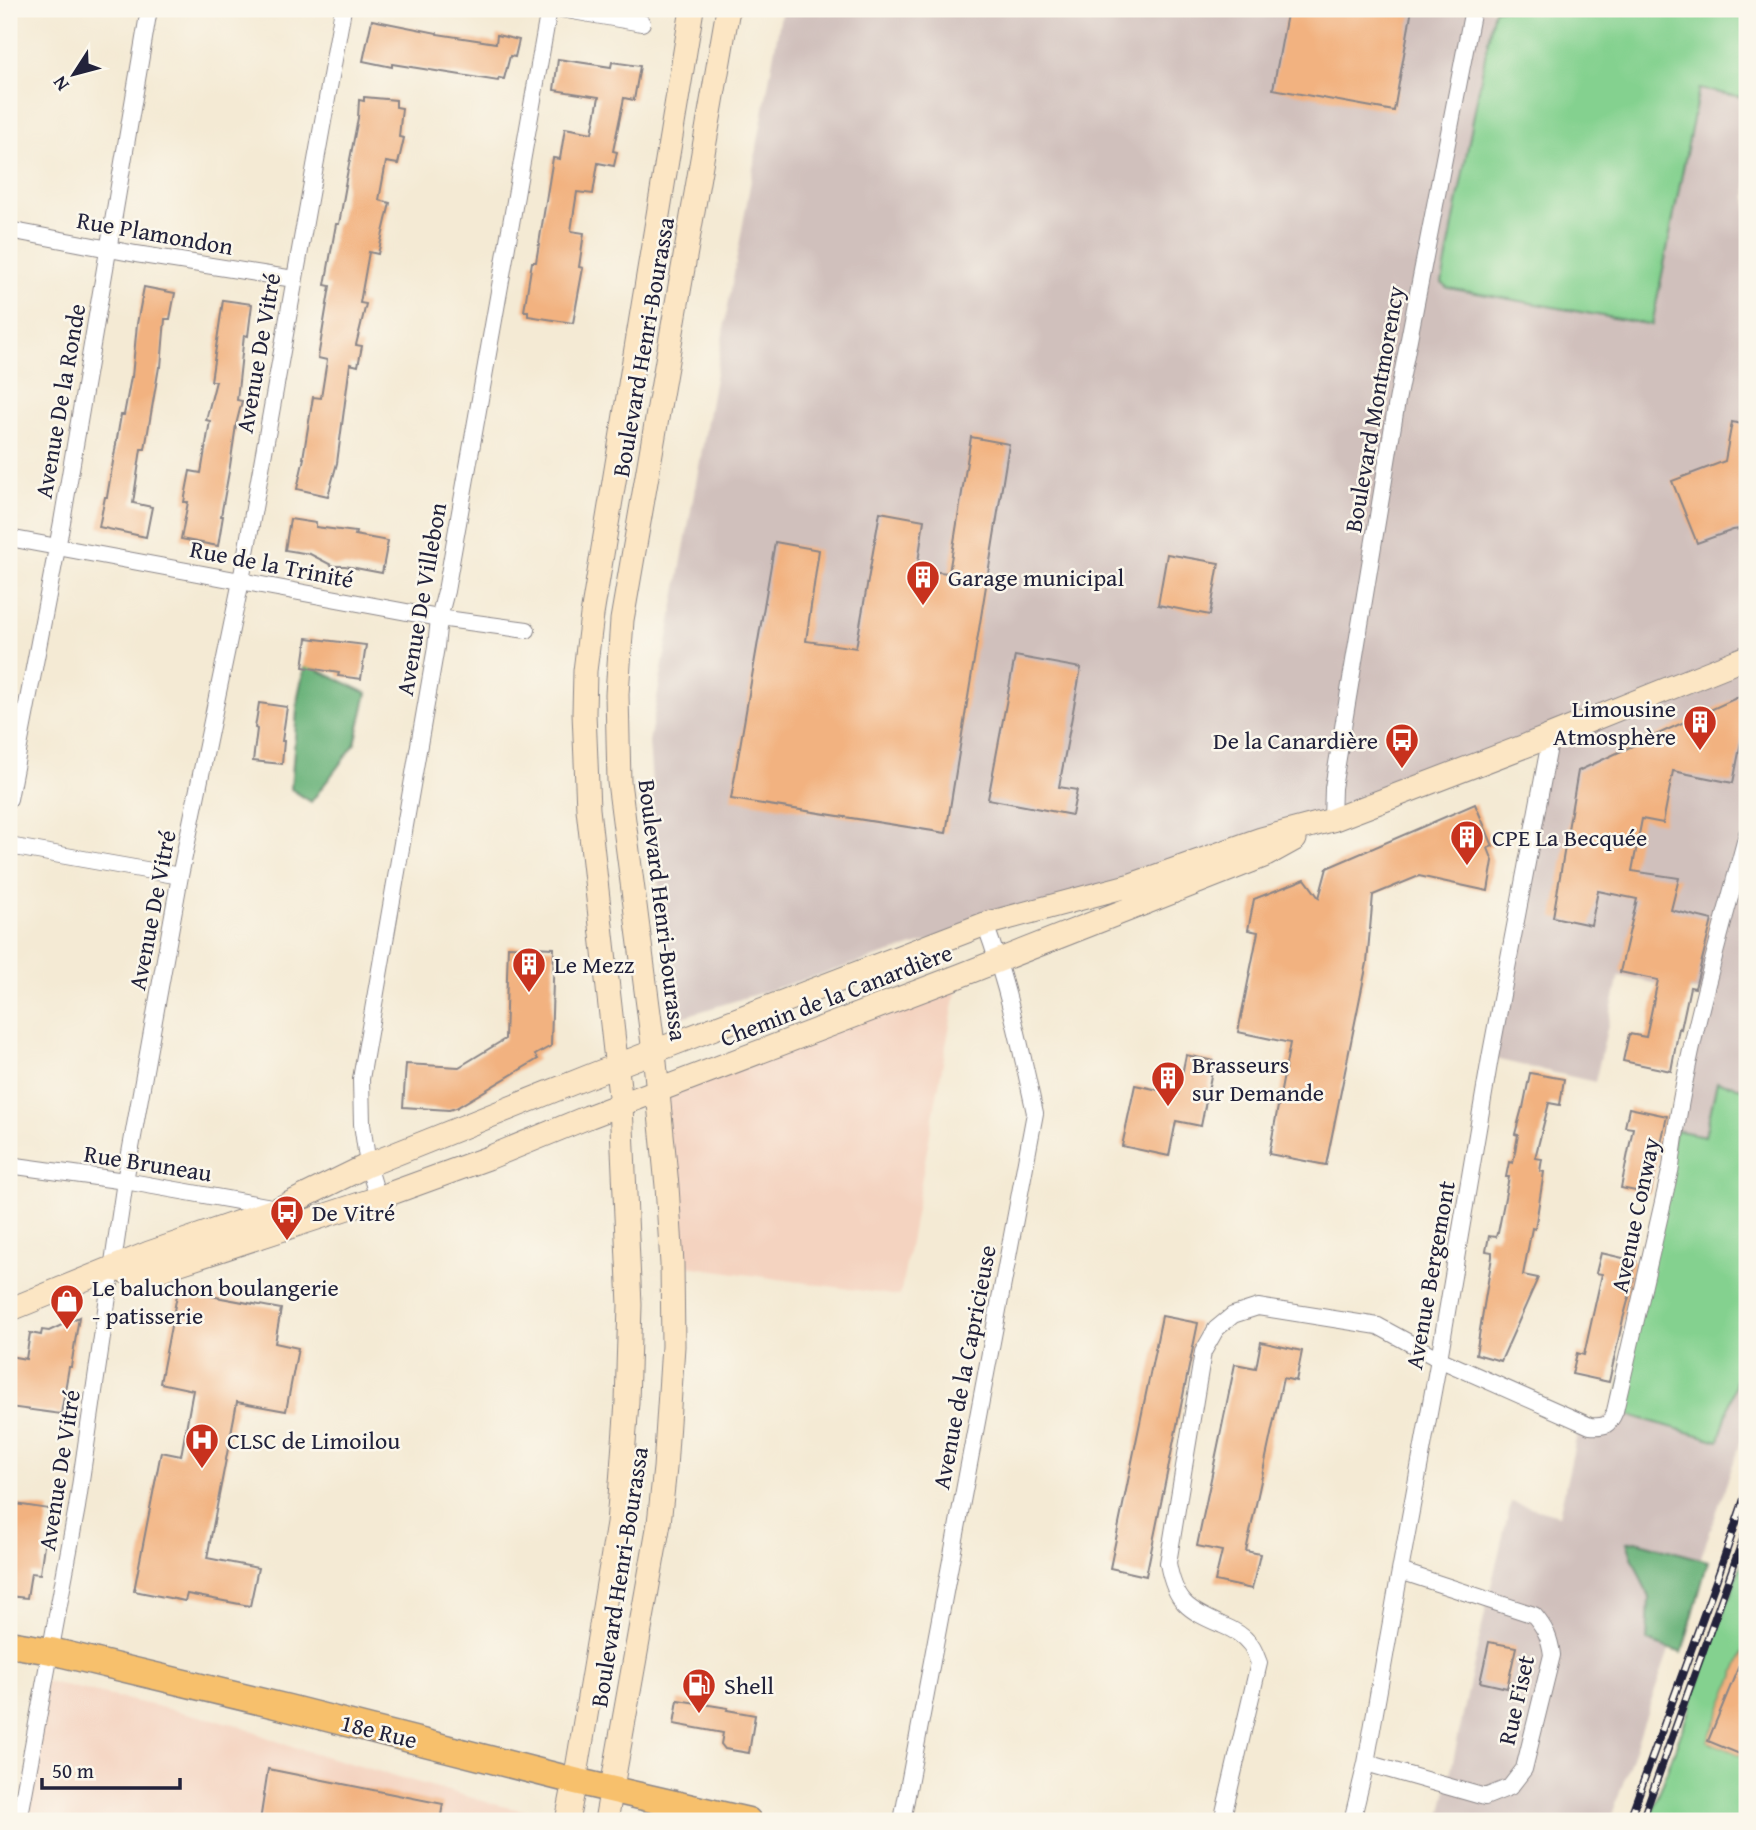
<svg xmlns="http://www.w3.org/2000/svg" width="1756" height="1830" font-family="'Gentium Book Plus',serif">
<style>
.built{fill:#f4d3c0}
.industrial{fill:#d0c0bc}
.green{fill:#84d18f;stroke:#537a65;stroke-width:2}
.forest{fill:#6bb37a;stroke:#466a5a;stroke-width:2}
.building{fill:#f2b280}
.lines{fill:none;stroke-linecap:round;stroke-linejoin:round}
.street-casing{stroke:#8b8688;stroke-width:18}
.secondary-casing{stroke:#8b8688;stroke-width:25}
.primary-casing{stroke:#8b8688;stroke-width:29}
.street{stroke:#fff;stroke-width:16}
.secondary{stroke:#fce6c4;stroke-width:23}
.primary{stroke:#f7c06c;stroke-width:26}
.rail-casing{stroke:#22223b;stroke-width:8}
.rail{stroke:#fbf7ec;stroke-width:5;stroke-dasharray:16;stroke-linecap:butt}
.labels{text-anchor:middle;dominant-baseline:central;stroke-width:5;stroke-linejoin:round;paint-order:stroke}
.street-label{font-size:24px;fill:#22223b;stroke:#fbf7ec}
.poi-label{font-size:24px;fill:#22223b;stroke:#fbf7ec;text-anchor:start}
</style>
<rect width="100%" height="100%" fill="#fbf7ec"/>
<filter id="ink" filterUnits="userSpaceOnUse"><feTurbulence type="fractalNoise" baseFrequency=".0143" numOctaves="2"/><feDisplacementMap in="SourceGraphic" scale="14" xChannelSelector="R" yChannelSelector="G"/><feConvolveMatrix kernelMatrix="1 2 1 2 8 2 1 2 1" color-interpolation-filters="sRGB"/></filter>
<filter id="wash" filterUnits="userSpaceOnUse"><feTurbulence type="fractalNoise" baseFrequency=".00686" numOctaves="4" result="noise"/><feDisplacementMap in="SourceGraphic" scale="28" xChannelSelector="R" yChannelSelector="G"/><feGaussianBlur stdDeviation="1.57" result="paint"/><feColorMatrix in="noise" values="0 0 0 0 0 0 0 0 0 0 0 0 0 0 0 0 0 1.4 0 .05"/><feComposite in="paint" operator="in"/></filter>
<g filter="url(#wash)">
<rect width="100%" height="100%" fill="#f4ead4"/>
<path class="built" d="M 959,976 L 900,1296 L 672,1264 L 657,1091 Z
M 45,1681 L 234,1724 L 289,1746 L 501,1806 L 536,1813 L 535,1821 L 19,1821 Z"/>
<path class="industrial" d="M 782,9 L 1747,9 L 1747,1089 L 1717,1083 L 1706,1137 L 1675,1130 L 1704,993 L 1619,976 L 1595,1082 L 1490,1058 L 1551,737 L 985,924 L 669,1021 L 649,742 Z
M 1747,1361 L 1747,1424 L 1610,1821 L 1440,1821 L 1488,1599 L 1511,1502 L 1559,1515 L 1580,1421 L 1590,1426 L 1615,1411 L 1739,1371 L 1744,1372 Z"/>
<path class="green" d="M 1494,9 L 1747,9 L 1747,98 L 1699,89 L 1652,325 L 1448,288 L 1442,283 Z
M 1717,1082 L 1747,1089 L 1747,1361 L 1744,1372 L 1739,1371 L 1719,1441 L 1615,1411 L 1675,1130 L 1705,1136 Z
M 1747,1548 L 1747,1644 L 1708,1741 L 1747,1757 L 1747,1821 L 1649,1821 Z"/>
<path class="forest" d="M 305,664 L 367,693 L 355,744 L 311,802 L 291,789 L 298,696 Z
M 1636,1541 L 1708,1561 L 1682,1653 L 1647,1641 L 1649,1598 L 1632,1557 L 1627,1542 Z"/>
<g id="blocks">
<path class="building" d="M 1288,9 L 1412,9 L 1394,111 L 1273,89 Z
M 372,20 L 437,33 L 437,34 L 496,43 L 497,35 L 519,40 L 515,57 L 510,56 L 504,79 L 499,78 L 498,81 L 392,64 L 392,67 L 363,61 Z
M 558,59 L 611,67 L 612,62 L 640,66 L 634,100 L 624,98 L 613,151 L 617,152 L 614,166 L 598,163 L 593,194 L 577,192 L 571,231 L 584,233 L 579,267 L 583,268 L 573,323 L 528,316 L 528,311 L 524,311 L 532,262 L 536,262 L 553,158 L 560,159 L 565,128 L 592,133 L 599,97 L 554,90 Z
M 364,97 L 396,100 L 396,107 L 402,108 L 399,137 L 404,138 L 398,164 L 386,162 L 379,200 L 390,203 L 378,254 L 369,252 L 360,303 L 366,304 L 356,345 L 362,346 L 358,366 L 350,364 L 337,463 L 328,496 L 297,489 L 304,458 L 303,458 L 313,397 L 321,398 L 327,360 L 318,358 L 330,286 L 325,285 L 336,224 L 339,224 L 346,185 L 345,185 L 358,118 L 359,100 L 364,101 Z
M 144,287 L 175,293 L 170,319 L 165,319 L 161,367 L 159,367 L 145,449 L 141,449 L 133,503 L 152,507 L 146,537 L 99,527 L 105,497 L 107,497 L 121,415 L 124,415 L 131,377 L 132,377 L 137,324 Z
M 223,300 L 252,304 L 248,336 L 244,335 L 237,400 L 242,401 L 236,425 L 230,466 L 221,516 L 223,516 L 218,546 L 181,539 L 188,502 L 184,502 L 190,471 L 201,473 L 210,421 L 206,420 L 216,381 L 211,381 Z
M 1732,422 L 1747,425 L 1747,528 L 1733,530 L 1697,543 L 1672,481 L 1725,461 Z
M 971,437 L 1009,444 L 946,833 L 731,799 L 775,542 L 819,550 L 806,641 L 856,648 L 880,512 L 924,520 L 917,570 L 949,573 Z
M 290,519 L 316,523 L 316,527 L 356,532 L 355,535 L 388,541 L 382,573 L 345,566 L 333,566 L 310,554 L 285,550 Z
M 1167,554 L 1219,563 L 1210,615 L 1158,605 Z
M 307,638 L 366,645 L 361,679 L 338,676 L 339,673 L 303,667 Z
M 1015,656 L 1081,668 L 1059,787 L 1077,790 L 1072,815 L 988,799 Z
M 1747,693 L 1747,711 L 1733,783 L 1673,771 L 1663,823 L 1642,819 L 1632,871 L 1679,878 L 1671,910 L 1712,920 L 1695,988 L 1690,987 L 1681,1029 L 1679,1028 L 1671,1071 L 1623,1061 L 1629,1034 L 1646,1037 L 1658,980 L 1620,972 L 1637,899 L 1598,891 L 1591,925 L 1553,917 L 1578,771 Z
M 259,703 L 287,707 L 282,741 L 284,741 L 282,764 L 253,761 L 257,729 L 255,728 Z
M 1475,804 L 1493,846 L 1488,848 L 1493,861 L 1488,891 L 1419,876 L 1373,895 L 1367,963 L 1326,1165 L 1269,1154 L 1290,1043 L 1238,1032 L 1258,932 L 1248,930 L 1254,899 L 1305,879 L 1319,898 L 1327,868 Z
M 508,946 L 554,948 L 551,1046 L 535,1055 L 538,1059 L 456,1108 L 449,1110 L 403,1107 L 406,1064 L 459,1067 L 505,1039 Z
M 1186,1055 L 1214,1061 L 1201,1126 L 1176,1121 L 1169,1156 L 1122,1146 L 1135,1085 L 1178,1094 Z
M 1530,1073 L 1564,1079 L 1560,1105 L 1549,1103 L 1535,1158 L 1542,1159 L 1540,1171 L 1544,1172 L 1535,1229 L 1532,1228 L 1523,1275 L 1538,1278 L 1501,1361 L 1476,1354 L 1492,1257 L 1492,1252 L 1486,1251 L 1489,1236 L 1496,1237 L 1497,1233 L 1498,1233 L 1509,1177 L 1506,1177 L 1509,1162 L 1513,1163 L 1518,1135 L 1515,1134 L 1522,1108 L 1523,1108 Z
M 1629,1108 L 1667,1116 L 1650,1194 L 1621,1188 L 1633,1128 L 1625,1127 Z
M 1601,1253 L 1636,1261 L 1632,1279 L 1634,1279 L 1623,1319 L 1609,1382 L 1572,1374 L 1577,1353 L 1584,1355 L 1602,1274 L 1596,1273 Z
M 178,1290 L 281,1309 L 275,1343 L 298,1348 L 286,1411 L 237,1402 L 207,1558 L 258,1568 L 250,1606 L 187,1594 L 185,1601 L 134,1591 L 161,1452 L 181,1456 L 193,1390 L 160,1383 Z
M 1162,1316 L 1198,1323 L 1146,1576 L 1110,1568 Z
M 79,1317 L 71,1367 L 69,1367 L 61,1414 L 9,1407 L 9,1356 L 26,1359 L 30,1333 L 41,1335 L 42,1330 L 49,1331 Z
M 1261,1342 L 1302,1351 L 1296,1381 L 1283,1378 L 1246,1551 L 1260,1554 L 1252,1589 L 1215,1581 L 1222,1551 L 1197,1546 L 1235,1364 L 1256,1368 Z
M 9,1503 L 49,1509 L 40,1574 L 31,1573 L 27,1598 L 9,1596 Z
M 1489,1642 L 1516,1647 L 1507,1688 L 1480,1682 Z
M 1747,1646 L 1747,1757 L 1708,1741 Z
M 678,1700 L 728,1708 L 727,1710 L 755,1715 L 749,1753 L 725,1749 L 721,1744 L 723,1733 L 674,1724 Z
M 268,1769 L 443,1804 L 440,1821 L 260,1821 Z"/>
</g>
</g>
<g filter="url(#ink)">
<use href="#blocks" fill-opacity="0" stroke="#8b8688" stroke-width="2"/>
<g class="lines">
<g class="street-casing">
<path id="street" d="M 561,9 L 642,23
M 9,230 L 136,254 L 294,279
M 9,538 L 439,618 L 527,630
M 9,799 L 62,522 L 149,9
M 1332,820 L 1333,788 L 1397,401 L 1473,9
M 9,846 L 180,876
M 9,1165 L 125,1181 L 277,1208
M 378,1198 L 368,1165 L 362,1124 L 361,1079 L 436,647 L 439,618 L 446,591 L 549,9
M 1366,1763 L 1485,1797 L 1510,1787 L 1524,1769 L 1552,1655 C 1550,1638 1545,1628 1534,1615 L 1400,1571
M 19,1821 L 77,1507 L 125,1181 L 180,876 L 241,581 L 343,9
M 902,1821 L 1035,1113 C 1021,1049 1008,986 985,924
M 1222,1821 L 1259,1663 C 1256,1656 1254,1648 1249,1643 C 1242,1634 1232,1629 1222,1625 C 1187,1610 1175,1602 1168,1563 L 1203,1352 L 1216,1329 L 1233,1315 L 1258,1307 L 1378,1326 L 1439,1359 L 1590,1426 C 1605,1427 1609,1426 1615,1411 L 1671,1167 C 1684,1054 1718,944 1747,834
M 1352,1821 L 1366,1763 L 1400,1571 L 1439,1359 L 1490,1058 L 1551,736"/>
</g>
<g class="secondary-casing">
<path id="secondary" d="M 112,1269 L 144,1275 L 378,1198 L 488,1158 L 588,1117 L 959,976 L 1142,904 L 1266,855 L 1295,839
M 9,1310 L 149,1253 L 280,1208 L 368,1165 L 595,1074 L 985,924 L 1131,885 L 1261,839 L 1332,820 L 1551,736 L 1747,657
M 567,1821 L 575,1781 L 618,1524 L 627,1402 L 630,1305 L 621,1105 L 588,809 L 584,713 L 585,671 L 592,615 L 692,9
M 606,1821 L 659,1523 L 665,1468 L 673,1346 L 672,1264 L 667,1186 L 654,1052 L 619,782 L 617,694 L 622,620 L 728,9"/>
</g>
<g class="primary-casing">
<path id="primary" d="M 9,1644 L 51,1651 L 288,1708 L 575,1781 L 748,1821"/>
</g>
<use href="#street" class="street"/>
<use href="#secondary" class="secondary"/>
<use href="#primary" class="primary"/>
<g class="rail-casing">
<path id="rail" d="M 1629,1821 L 1720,1570 L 1747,1490
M 1642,1821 L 1747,1528"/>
</g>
<use href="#rail" class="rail"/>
</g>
</g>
<defs>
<g id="building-pin" transform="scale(1.75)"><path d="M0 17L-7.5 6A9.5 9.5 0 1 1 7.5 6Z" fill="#c8321e" stroke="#fbf7ec"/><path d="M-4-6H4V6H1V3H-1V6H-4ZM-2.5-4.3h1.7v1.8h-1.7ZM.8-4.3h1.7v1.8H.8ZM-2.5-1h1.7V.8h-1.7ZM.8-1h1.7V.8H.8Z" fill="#fff"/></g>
<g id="bus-pin" transform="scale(1.75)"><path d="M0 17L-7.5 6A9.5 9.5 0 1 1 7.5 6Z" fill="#c8321e" stroke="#fbf7ec"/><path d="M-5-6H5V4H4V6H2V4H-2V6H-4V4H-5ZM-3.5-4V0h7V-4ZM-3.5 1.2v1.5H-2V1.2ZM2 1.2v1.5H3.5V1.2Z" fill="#fff"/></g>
<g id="shop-pin" transform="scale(1.75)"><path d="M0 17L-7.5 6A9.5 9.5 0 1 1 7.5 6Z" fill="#c8321e" stroke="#fbf7ec"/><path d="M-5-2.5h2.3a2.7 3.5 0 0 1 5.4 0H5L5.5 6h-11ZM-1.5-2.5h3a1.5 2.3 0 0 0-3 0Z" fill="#fff"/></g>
<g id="hospital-pin" transform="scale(1.75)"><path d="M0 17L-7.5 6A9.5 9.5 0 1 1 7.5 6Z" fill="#c8321e" stroke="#fbf7ec"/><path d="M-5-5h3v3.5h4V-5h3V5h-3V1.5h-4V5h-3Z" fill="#fff"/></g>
<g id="fuel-pin" transform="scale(1.75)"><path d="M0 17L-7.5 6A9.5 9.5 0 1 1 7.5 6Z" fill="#c8321e" stroke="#fbf7ec"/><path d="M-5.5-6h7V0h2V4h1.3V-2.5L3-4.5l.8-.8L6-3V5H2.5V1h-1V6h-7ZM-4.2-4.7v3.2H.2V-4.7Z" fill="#fff"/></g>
</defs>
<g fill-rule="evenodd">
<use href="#building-pin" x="923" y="577"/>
<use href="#building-pin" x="1700" y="722"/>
<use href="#bus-pin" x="1402" y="740"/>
<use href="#building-pin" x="1467" y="837"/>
<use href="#building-pin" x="529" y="964"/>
<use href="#building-pin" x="1168" y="1078"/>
<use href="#bus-pin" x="287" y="1212"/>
<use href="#shop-pin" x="67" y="1301"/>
<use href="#hospital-pin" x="202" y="1440"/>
<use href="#fuel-pin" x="699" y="1685"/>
</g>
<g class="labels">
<g class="street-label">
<text transform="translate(155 233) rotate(10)">Rue Plamondon</text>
<text transform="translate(643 347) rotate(-80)">Boulevard Henri-Bourassa</text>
<text transform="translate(258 353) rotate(-80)">Avenue De Vitré</text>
<text transform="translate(60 401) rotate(-80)">Avenue De la Ronde</text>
<text transform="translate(1374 409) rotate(-80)">Boulevard Montmorency</text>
<text transform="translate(272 564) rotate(11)">Rue de la Trinité</text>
<text transform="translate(421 599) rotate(-80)">Avenue De Villebon</text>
<text transform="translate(152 910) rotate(-79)">Avenue De Vitré</text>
<text transform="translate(663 910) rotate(83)">Boulevard Henri-Bourassa</text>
<text transform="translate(836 995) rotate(-21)">Chemin de la Canardière</text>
<text transform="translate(148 1163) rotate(9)">Rue Bruneau</text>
<text transform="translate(1635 1215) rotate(-78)">Avenue Conway</text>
<text transform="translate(1430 1275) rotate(-80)">Avenue Bergemont</text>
<text transform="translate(964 1367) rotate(-79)">Avenue de la Capricieuse</text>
<text transform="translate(59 1470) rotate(-81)">Avenue De Vitré</text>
<text transform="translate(619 1577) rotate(-81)">Boulevard Henri-Bourassa</text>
<text transform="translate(1516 1700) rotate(-77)">Rue Fiset</text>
<text transform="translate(379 1731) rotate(14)">18e Rue</text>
</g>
<g class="poi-label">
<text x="948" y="577">Garage municipal</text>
<text x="1676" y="708" text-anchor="end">Limousine<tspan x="1676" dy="28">Atmosphère</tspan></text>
<text x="1378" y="740" text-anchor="end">De la Canardière</text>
<text x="1492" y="837">CPE La Becquée</text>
<text x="554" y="964">Le Mezz</text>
<text x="1192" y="1064">Brasseurs<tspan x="1192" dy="28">sur Demande</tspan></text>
<text x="312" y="1212">De Vitré</text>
<text x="92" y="1287">Le baluchon boulangerie<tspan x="92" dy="28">- patisserie</tspan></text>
<text x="227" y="1440">CLSC de Limoilou</text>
<text x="724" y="1685">Shell</text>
</g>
</g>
<rect width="1756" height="1830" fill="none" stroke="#fbf7ec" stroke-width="35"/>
<g transform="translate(74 74) rotate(234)" stroke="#fbf7ec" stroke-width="5" paint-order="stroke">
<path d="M0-5L12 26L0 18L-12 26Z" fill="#22223b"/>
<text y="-10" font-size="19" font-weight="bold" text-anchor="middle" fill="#22223b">N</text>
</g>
<path d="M42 1778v10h138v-10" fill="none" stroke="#22223b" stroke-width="3.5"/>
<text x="52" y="1778" font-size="21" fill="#22223b" stroke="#fbf7ec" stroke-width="5" paint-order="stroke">50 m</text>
</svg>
